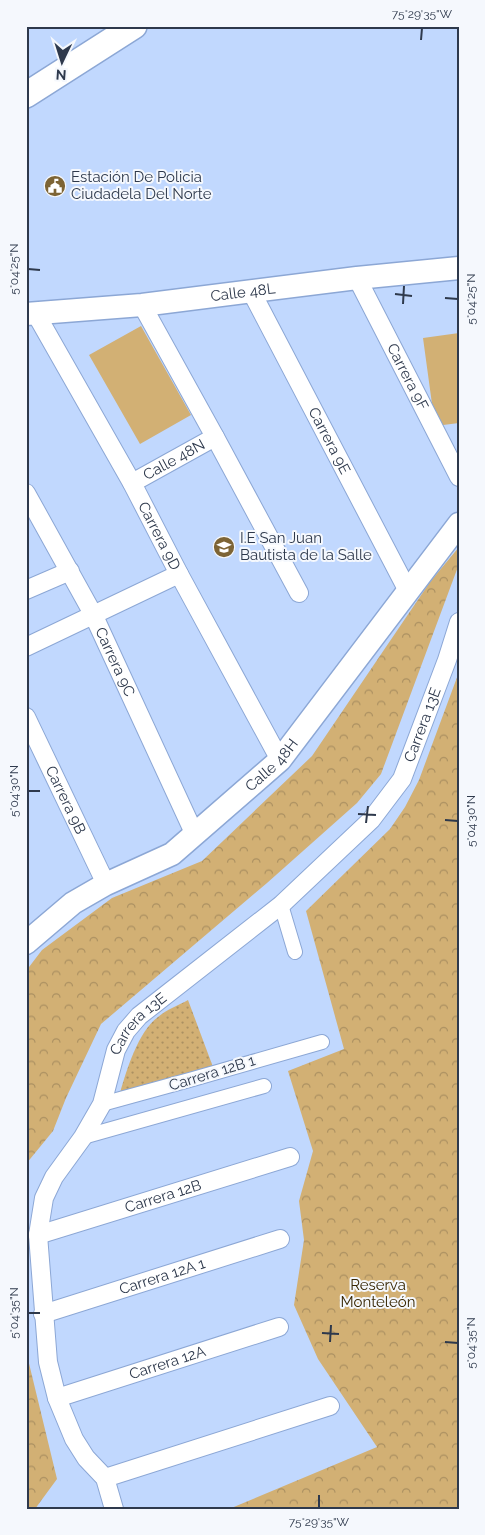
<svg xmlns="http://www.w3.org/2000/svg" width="485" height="1535" font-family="Raleway,sans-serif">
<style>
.green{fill:url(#green-dots)}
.forest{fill:url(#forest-crowns)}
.pitch{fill:#d2b074}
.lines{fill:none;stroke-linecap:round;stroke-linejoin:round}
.pedestrian-casing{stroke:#8ca7d5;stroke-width:16}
.minor-casing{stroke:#8ca7d5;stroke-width:20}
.tertiary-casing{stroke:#8ca7d5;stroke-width:25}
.secondary-casing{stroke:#8ca7d5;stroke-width:28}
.pedestrian{stroke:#fff;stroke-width:14}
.minor{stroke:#fff;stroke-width:18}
.tertiary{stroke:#fff;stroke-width:22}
.secondary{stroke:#fff;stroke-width:25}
.ticks{fill:none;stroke:#2e394c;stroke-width:2}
.labels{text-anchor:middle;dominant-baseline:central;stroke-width:4;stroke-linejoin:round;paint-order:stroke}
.poi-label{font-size:15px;fill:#2e394c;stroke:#f5f8fd;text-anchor:start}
.street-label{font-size:15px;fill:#2e394c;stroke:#f5f8fd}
.park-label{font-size:15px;fill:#372603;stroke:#f5f8fd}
.neatline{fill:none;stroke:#2e394c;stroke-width:2}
.ticks-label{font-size:12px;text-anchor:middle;fill:#2e394c}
</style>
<defs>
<pattern id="green-dots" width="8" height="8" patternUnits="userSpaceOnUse" patternTransform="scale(1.25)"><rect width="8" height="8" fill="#d2b074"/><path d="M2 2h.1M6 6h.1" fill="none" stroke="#ab9061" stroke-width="1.8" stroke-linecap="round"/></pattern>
<pattern id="forest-crowns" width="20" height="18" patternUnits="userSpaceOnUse" patternTransform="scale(1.25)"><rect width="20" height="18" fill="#d2b074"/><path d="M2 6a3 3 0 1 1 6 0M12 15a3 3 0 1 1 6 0" fill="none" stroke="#ab9061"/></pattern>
</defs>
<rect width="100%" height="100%" fill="#c1d8fe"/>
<path class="green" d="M 188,1000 L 213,1067 L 120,1093 C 127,1069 138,1032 158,1017 C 166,1010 179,1005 188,1000 Z"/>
<path class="forest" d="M 459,547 L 459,564 L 381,774 L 357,803 L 267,883 L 101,1024 L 66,1098 L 53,1131 L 26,1164 L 26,971 L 42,950 L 112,898 L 202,861 L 312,756 L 430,582 Z
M 459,672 L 459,1509 L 229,1509 L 377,1447 L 318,1359 L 294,1305 L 304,1240 L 299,1201 L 313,1151 L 288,1071 L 344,1049 L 306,911 L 390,829 L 405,807 L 419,780 Z
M 26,1351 L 57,1479 L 35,1509 L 26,1509 Z"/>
<path class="pitch" d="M 141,326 L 191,415 L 140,444 L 89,355 Z
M 459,333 L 459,423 L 435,426 L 423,338 Z"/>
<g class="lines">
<g class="pedestrian-casing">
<path id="pedestrian" d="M 281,905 L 295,952
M 102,1104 L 193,1079 L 322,1042
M 83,1137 L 264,1086"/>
</g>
<g class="minor-casing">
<g id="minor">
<path id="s1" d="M 357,278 L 459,477"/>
<path id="s2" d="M 251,291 L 408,591"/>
<path d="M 142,305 L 215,437 L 299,593"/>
<path id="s3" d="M 36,314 L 132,483 L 179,574 L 280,760"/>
<path id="s4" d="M 132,483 L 215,437"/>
<path id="s5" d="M 26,493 L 93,614 L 195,835"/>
<path d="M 26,590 L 70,571"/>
<path d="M 26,647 L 179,574"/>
<path id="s6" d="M 26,717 L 106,884"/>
<path id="s7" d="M 38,1235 L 290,1157"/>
<path id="s8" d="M 43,1314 L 280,1239"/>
<path id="s9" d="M 57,1398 L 279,1327"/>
<path d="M 105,1478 L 330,1406"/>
<path id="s10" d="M 114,1509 L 105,1478 L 86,1458 L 74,1439 L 57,1398 L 48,1362 L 38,1235 L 44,1198 L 54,1177 L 83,1137 L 102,1104 L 116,1050 L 126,1031 L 139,1016 L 281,905 L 371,820 L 402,779 L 447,660 L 459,622"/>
</g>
</g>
<g class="tertiary-casing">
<g id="tertiary">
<path id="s11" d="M 26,314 L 142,305 L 357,278 L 459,268"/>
<path id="s12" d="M 26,943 L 73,903 L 106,884 L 172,854 L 280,760 L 459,524"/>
</g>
</g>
<g class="secondary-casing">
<path id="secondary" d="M 26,95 L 134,26"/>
</g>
<use href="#pedestrian" class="pedestrian"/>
<use href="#minor" class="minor"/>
<use href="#tertiary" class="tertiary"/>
<use href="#secondary" class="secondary"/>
</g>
<path class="ticks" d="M 421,40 L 422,28M 28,269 L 40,270M 395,294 L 412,296M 445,298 L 458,299M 403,304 L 404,286M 28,791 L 40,791M 358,814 L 376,815M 445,820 L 458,821M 366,823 L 368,806M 28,1313 L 40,1313M 322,1333 L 339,1334M 330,1342 L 331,1325M 445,1342 L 458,1343M 319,1508 L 319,1495"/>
<defs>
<g id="civic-disc" transform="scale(1.125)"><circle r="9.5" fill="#7d6435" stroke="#f5f8fd"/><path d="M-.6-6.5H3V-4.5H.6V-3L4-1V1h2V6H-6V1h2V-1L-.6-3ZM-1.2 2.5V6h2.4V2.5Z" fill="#fff"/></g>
<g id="school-disc" transform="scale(1.125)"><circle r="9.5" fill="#7d6435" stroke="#f5f8fd"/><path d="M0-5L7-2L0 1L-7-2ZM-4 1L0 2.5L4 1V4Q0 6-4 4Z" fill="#fff"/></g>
</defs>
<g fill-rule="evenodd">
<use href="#civic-disc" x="55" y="186"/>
<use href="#school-disc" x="224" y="547"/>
</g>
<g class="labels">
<g class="poi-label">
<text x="71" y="177">Estación De Policia<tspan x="71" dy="17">Ciudadela Del Norte</tspan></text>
<text x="240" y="538">I.E San Juan<tspan x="240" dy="17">Bautista de la Salle</tspan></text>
</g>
<g class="street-label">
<text stroke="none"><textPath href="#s11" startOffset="218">Calle 48L</textPath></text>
<text stroke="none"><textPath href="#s1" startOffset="111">Carrera 9F</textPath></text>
<text stroke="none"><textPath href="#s2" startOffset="169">Carrera 9E</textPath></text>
<text stroke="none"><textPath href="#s4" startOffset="48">Calle 48N</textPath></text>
<text stroke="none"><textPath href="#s3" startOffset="254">Carrera 9D</textPath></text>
<text stroke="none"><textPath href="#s5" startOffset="191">Carrera 9C</textPath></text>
<text stroke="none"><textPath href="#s10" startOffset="950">Carrera 13E</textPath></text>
<text stroke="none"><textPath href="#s12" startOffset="306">Calle 48H</textPath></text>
<text stroke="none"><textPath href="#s6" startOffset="92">Carrera 9B</textPath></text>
<text stroke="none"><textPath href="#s10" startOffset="530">Carrera 13E</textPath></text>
<text transform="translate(212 1073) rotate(-17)">Carrera 12B 1</text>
<text stroke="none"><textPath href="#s7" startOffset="131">Carrera 12B</textPath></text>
<text stroke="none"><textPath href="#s8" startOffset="125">Carrera 12A 1</textPath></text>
<text stroke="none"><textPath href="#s9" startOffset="116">Carrera 12A</textPath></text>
</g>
<g class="park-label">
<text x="378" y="1285">Reserva<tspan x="378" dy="17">Monteleón</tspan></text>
</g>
</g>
<rect width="485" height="1535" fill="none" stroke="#f5f8fd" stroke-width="55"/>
<g transform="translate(62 62) rotate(184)" stroke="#f5f8fd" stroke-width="4" paint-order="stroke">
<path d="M0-4L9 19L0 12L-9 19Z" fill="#2e394c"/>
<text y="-8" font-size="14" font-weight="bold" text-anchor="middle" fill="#2e394c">N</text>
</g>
<rect x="28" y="28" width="430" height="1480" class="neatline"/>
<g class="ticks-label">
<text x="422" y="18">75°29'35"W</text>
<text transform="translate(14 269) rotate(-90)" y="4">5°04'25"N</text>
<text transform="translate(471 299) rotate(-90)" y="4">5°04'25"N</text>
<text transform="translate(14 791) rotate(-90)" y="4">5°04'30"N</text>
<text transform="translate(471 821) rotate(-90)" y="4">5°04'30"N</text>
<text transform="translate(14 1313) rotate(-90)" y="4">5°04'35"N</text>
<text transform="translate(471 1343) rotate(-90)" y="4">5°04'35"N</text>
<text x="319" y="1526">75°29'35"W</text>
</g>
</svg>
